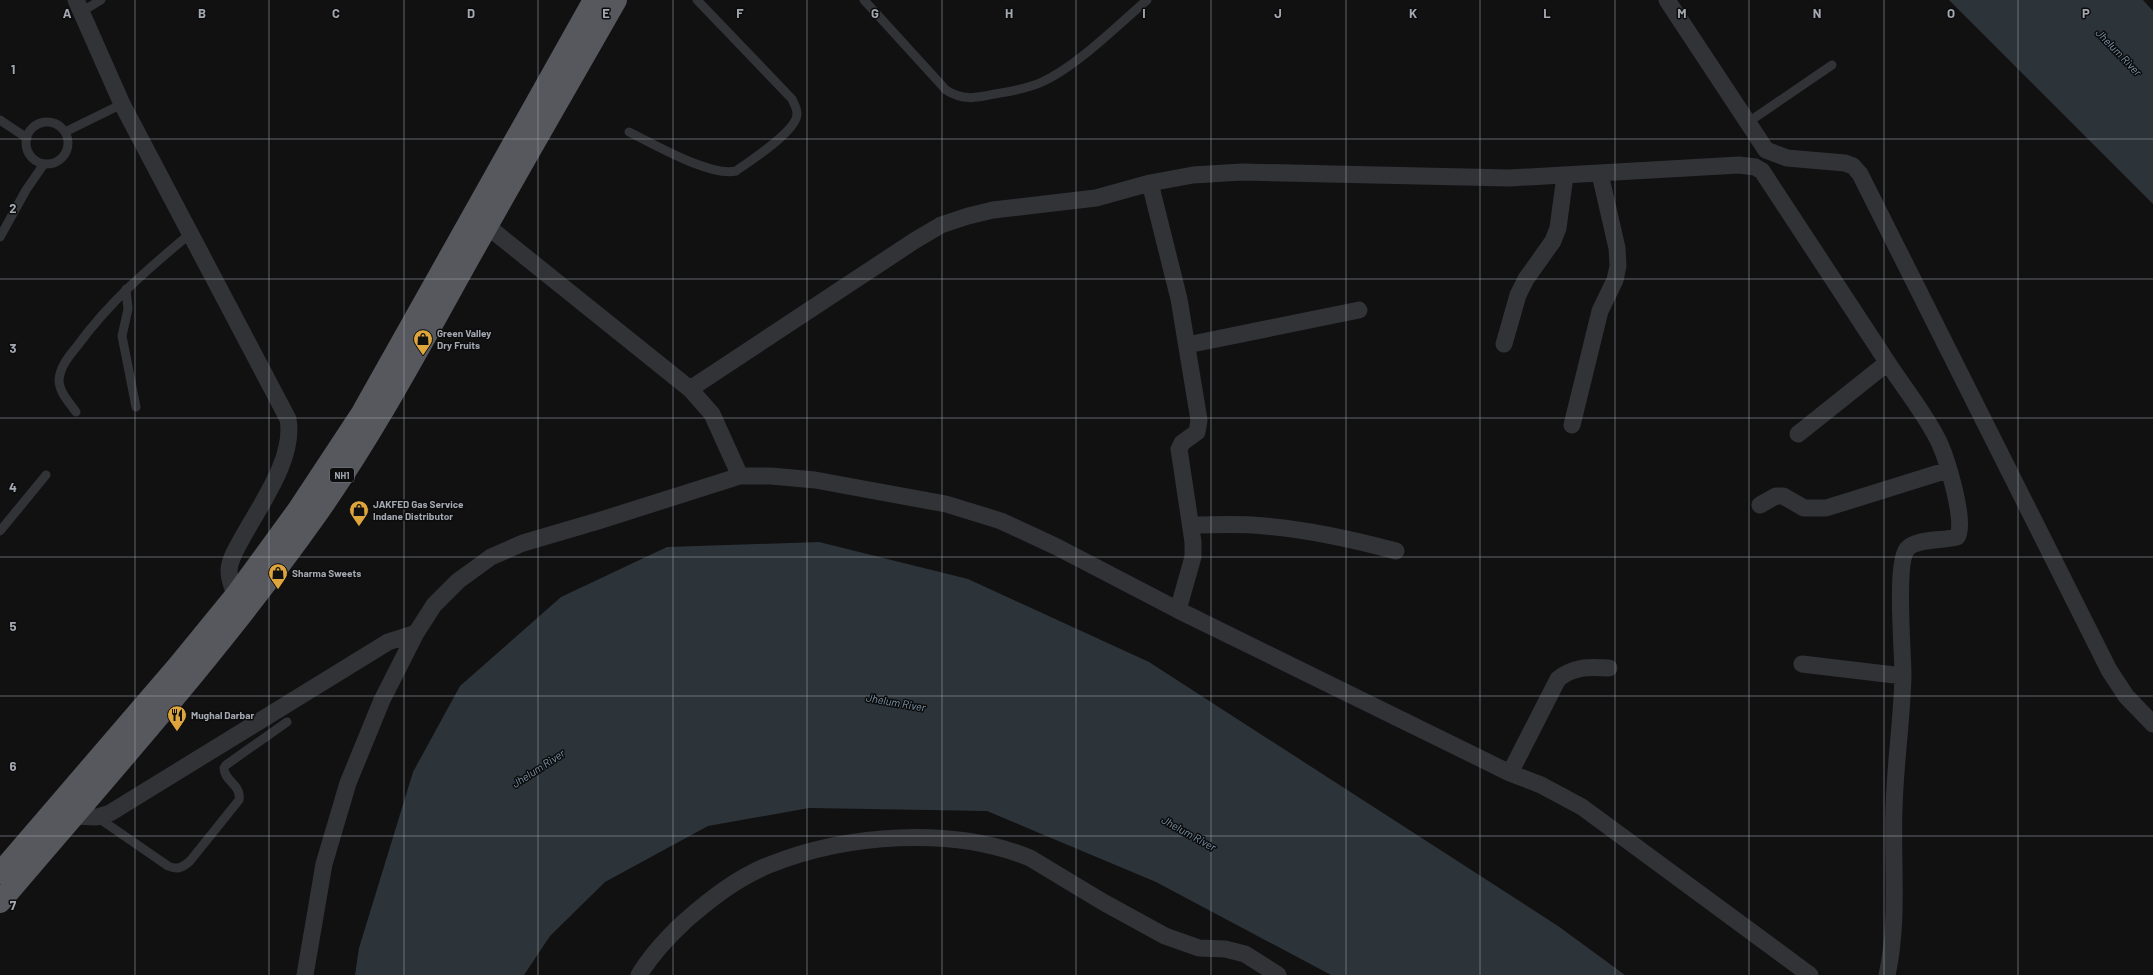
<svg xmlns="http://www.w3.org/2000/svg" width="2153" height="975" font-family="Barlow,sans-serif">
<style>
.water{fill:#2c3339}
.lines{fill:none;stroke-linecap:round;stroke-linejoin:round}
.service{stroke:#323337;stroke-width:9}
.minor{stroke:#323337;stroke-width:17}
.trunk{stroke:#56585e;stroke-width:22}
.grid{fill:none;stroke:#a3a8b1;stroke-width:1;stroke-opacity:0.55}
.labels{text-anchor:middle;dominant-baseline:central;stroke-width:3;stroke-linejoin:round;paint-order:stroke}
.shield{fill:#0c0c0d;stroke:#767980;stroke-width:1}
.shield-label{font-size:9px;font-weight:bold;fill:#a3a8b1}
.poi-label{font-size:10px;font-weight:bold;fill:#a3a8b1;stroke:#0c0c0d;text-anchor:start}
.water-label{font-size:11px;font-style:italic;fill:#7d95a9;stroke:#0c0c0d}
.grid-label{font-size:13px;text-anchor:middle;font-weight:bold;fill:#a3a8b1;stroke:#0c0c0d;stroke-width:3;stroke-linejoin:round;paint-order:stroke}
</style>
<rect width="100%" height="100%" fill="#111112"/>
<path class="water" d="M 1949,0 L 2143,0 L 2153,11 L 2153,204 Z
M 819,542 L 968,579 L 1149,662 L 1558,926 L 1625,975 L 1331,975 L 1156,882 L 987,811 L 809,808 L 708,826 L 605,882 L 550,936 L 524,975 L 355,975 L 359,948 L 413,772 L 460,686 L 561,597 L 667,547 Z"/>
<g class="lines">
<path class="service" d="M 864,0 L 946,90 C 963,101 976,98 995,94 C 1011,91 1027,89 1042,82 C 1076,67 1118,25 1147,0
M 81,12 L 101,0
M 0,120 L 27,138
M26 143a21 21 0 1 1 42 0a21 21 0 1 1-42 0Z
M 1747,123 L 1832,65
M 65,132 L 122,104
M 629,132 C 654,144 710,177 736,171 C 750,161 797,131 797,114 C 797,108 794,104 792,99 L 697,0
M 0,237 L 26,190 L 44,164
M 126,289 L 128,309 L 122,336 L 136,407
M 76,412 C 69,402 59,392 59,380 C 60,366 70,355 78,345 C 110,301 149,268 191,233
M 0,531 L 46,475
M 97,817 L 168,866 C 177,870 182,868 190,861 L 239,800 C 242,785 224,781 224,768 L 226,765 L 287,722"/>
<path class="minor" d="M 76,0 L 122,104 L 288,419 C 295,456 263,501 245,533 C 239,544 230,557 229,570 C 229,582 235,594 240,604
M 1667,0 L 1766,150 L 1787,158 L 1845,163 L 1853,166 L 1860,174 L 2109,670 L 2126,696 L 2153,724
M 1150,183 L 1179,299 L 1199,420 L 1197,432 L 1182,443 L 1179,449 L 1193,542 L 1193,557 L 1178,610
M 487,226 L 690,389 L 712,414 L 740,476
M 1504,344 L 1518,295 L 1526,279 L 1553,241 L 1558,228 L 1565,176
M 1187,345 L 1359,310
M 690,389 L 914,241 L 941,225 L 968,216 L 993,210 L 1096,198 L 1150,183 L 1193,175 L 1242,172 L 1510,178 L 1739,165 L 1755,167 L 1762,171 C 1802,232 1842,293 1882,354 C 1900,383 1923,410 1938,440 C 1946,456 1967,523 1957,537 C 1944,541 1916,538 1907,549 C 1895,564 1903,652 1903,675 C 1902,720 1895,764 1894,809 C 1892,863 1899,921 1887,975
M 1572,425 L 1600,311 L 1615,280 L 1618,266 L 1617,248 L 1600,174
M 1798,434 L 1887,363
M 1760,505 L 1776,496 L 1783,496 L 1804,508 L 1826,508 L 1948,470
M 1191,525 C 1211,525 1232,524 1252,525 C 1301,528 1348,538 1396,551
M 1802,664 L 1903,676
M 1510,773 L 1558,679 C 1574,666 1589,667 1609,668
M 73,816 L 97,817 L 110,813 L 388,642 L 416,633
M 305,975 L 324,864 L 348,783 L 382,700 L 416,633 L 434,605 L 458,581 L 491,557 L 523,543 L 598,521 L 740,476 L 771,476 L 815,480 L 946,504 L 1001,521 L 1057,547 L 1178,610 L 1510,773 L 1541,785 L 1582,807 L 1810,975
M 639,975 C 651,955 667,938 684,922 C 710,899 737,878 769,865 C 846,834 952,826 1030,858 L 1103,902 L 1165,936 L 1199,948 L 1225,949 L 1245,954 L 1278,975"/>
<path class="trunk" d="M 0,873 L 178,666 L 236,595 L 298,510 L 362,413 L 594,0
M 0,902 C 107,776 218,653 314,518 C 372,436 420,346 469,258 C 517,172 567,86 616,0"/>
</g>
<path class="grid" d="M 135,0 L 135,975M 269,0 L 269,975M 404,0 L 404,975M 538,0 L 538,975M 673,0 L 673,975M 807,0 L 807,975M 942,0 L 942,975M 1076,0 L 1076,975M 1211,0 L 1211,975M 1346,0 L 1346,975M 1480,0 L 1480,975M 1615,0 L 1615,975M 1749,0 L 1749,975M 1884,0 L 1884,975M 2018,0 L 2018,975M 0,139 L 2153,139M 0,279 L 2153,279M 0,418 L 2153,418M 0,557 L 2153,557M 0,696 L 2153,696M 0,836 L 2153,836"/>
<defs>
<g id="shop-pin" transform="scale(1)"><path d="M0 17L-7.5 6A9.5 9.5 0 1 1 7.5 6Z" fill="#dea53d" stroke="#0c0c0d"/><path d="M-5-2.5h2.3a2.7 3.5 0 0 1 5.4 0H5L5.5 6h-11ZM-1.5-2.5h3a1.5 2.3 0 0 0-3 0Z" fill="#111"/></g>
<g id="restaurant-pin" transform="scale(1)"><path d="M0 17L-7.5 6A9.5 9.5 0 1 1 7.5 6Z" fill="#dea53d" stroke="#0c0c0d"/><path d="M-5-6h1v4h1v-4h1v4h1v-4h1v5L-1.5 .5V6h-2V.5L-5-1ZM5-6V6H3V1.5H1.5Q1.5-4 5-6Z" fill="#111"/></g>
</defs>
<g fill-rule="evenodd">
<use href="#shop-pin" x="423" y="339"/>
<use href="#shop-pin" x="359" y="510"/>
<use href="#shop-pin" x="278" y="573"/>
<use href="#restaurant-pin" x="177" y="715"/>
</g>
<g class="labels">
<rect class="shield" x="330" y="468" width="24" height="14" rx="3"/>
<g class="shield-label">
<text x="342" y="475">NH1</text>
</g>
<g class="poi-label">
<text x="437" y="333">Green Valley<tspan x="437" dy="12">Dry Fruits</tspan></text>
<text x="373" y="504">JAKFED Gas Service<tspan x="373" dy="12">Indane Distributor</tspan></text>
<text x="292" y="573">Sharma Sweets</text>
<text x="191" y="715">Mughal Darbar</text>
</g>
<g class="water-label">
<text transform="translate(2119 52) rotate(46)">Jhelum River</text>
<text transform="translate(896 702) rotate(10)">Jhelum River</text>
<text transform="translate(538 768) rotate(-33)">Jhelum River</text>
<text transform="translate(1189 833) rotate(29)">Jhelum River</text>
</g>
</g>
<g class="grid-label">
<text x="67" y="18">A</text>
<text x="202" y="18">B</text>
<text x="336" y="18">C</text>
<text x="471" y="18">D</text>
<text x="606" y="18">E</text>
<text x="740" y="18">F</text>
<text x="875" y="18">G</text>
<text x="1009" y="18">H</text>
<text x="1144" y="18">I</text>
<text x="1278" y="18">J</text>
<text x="1413" y="18">K</text>
<text x="1547" y="18">L</text>
<text x="1682" y="18">M</text>
<text x="1817" y="18">N</text>
<text x="1951" y="18">O</text>
<text x="2086" y="18">P</text>
<text x="13" y="74">1</text>
<text x="13" y="213">2</text>
<text x="13" y="353">3</text>
<text x="13" y="492">4</text>
<text x="13" y="631">5</text>
<text x="13" y="771">6</text>
<text x="13" y="910">7</text>
</g>
</svg>
